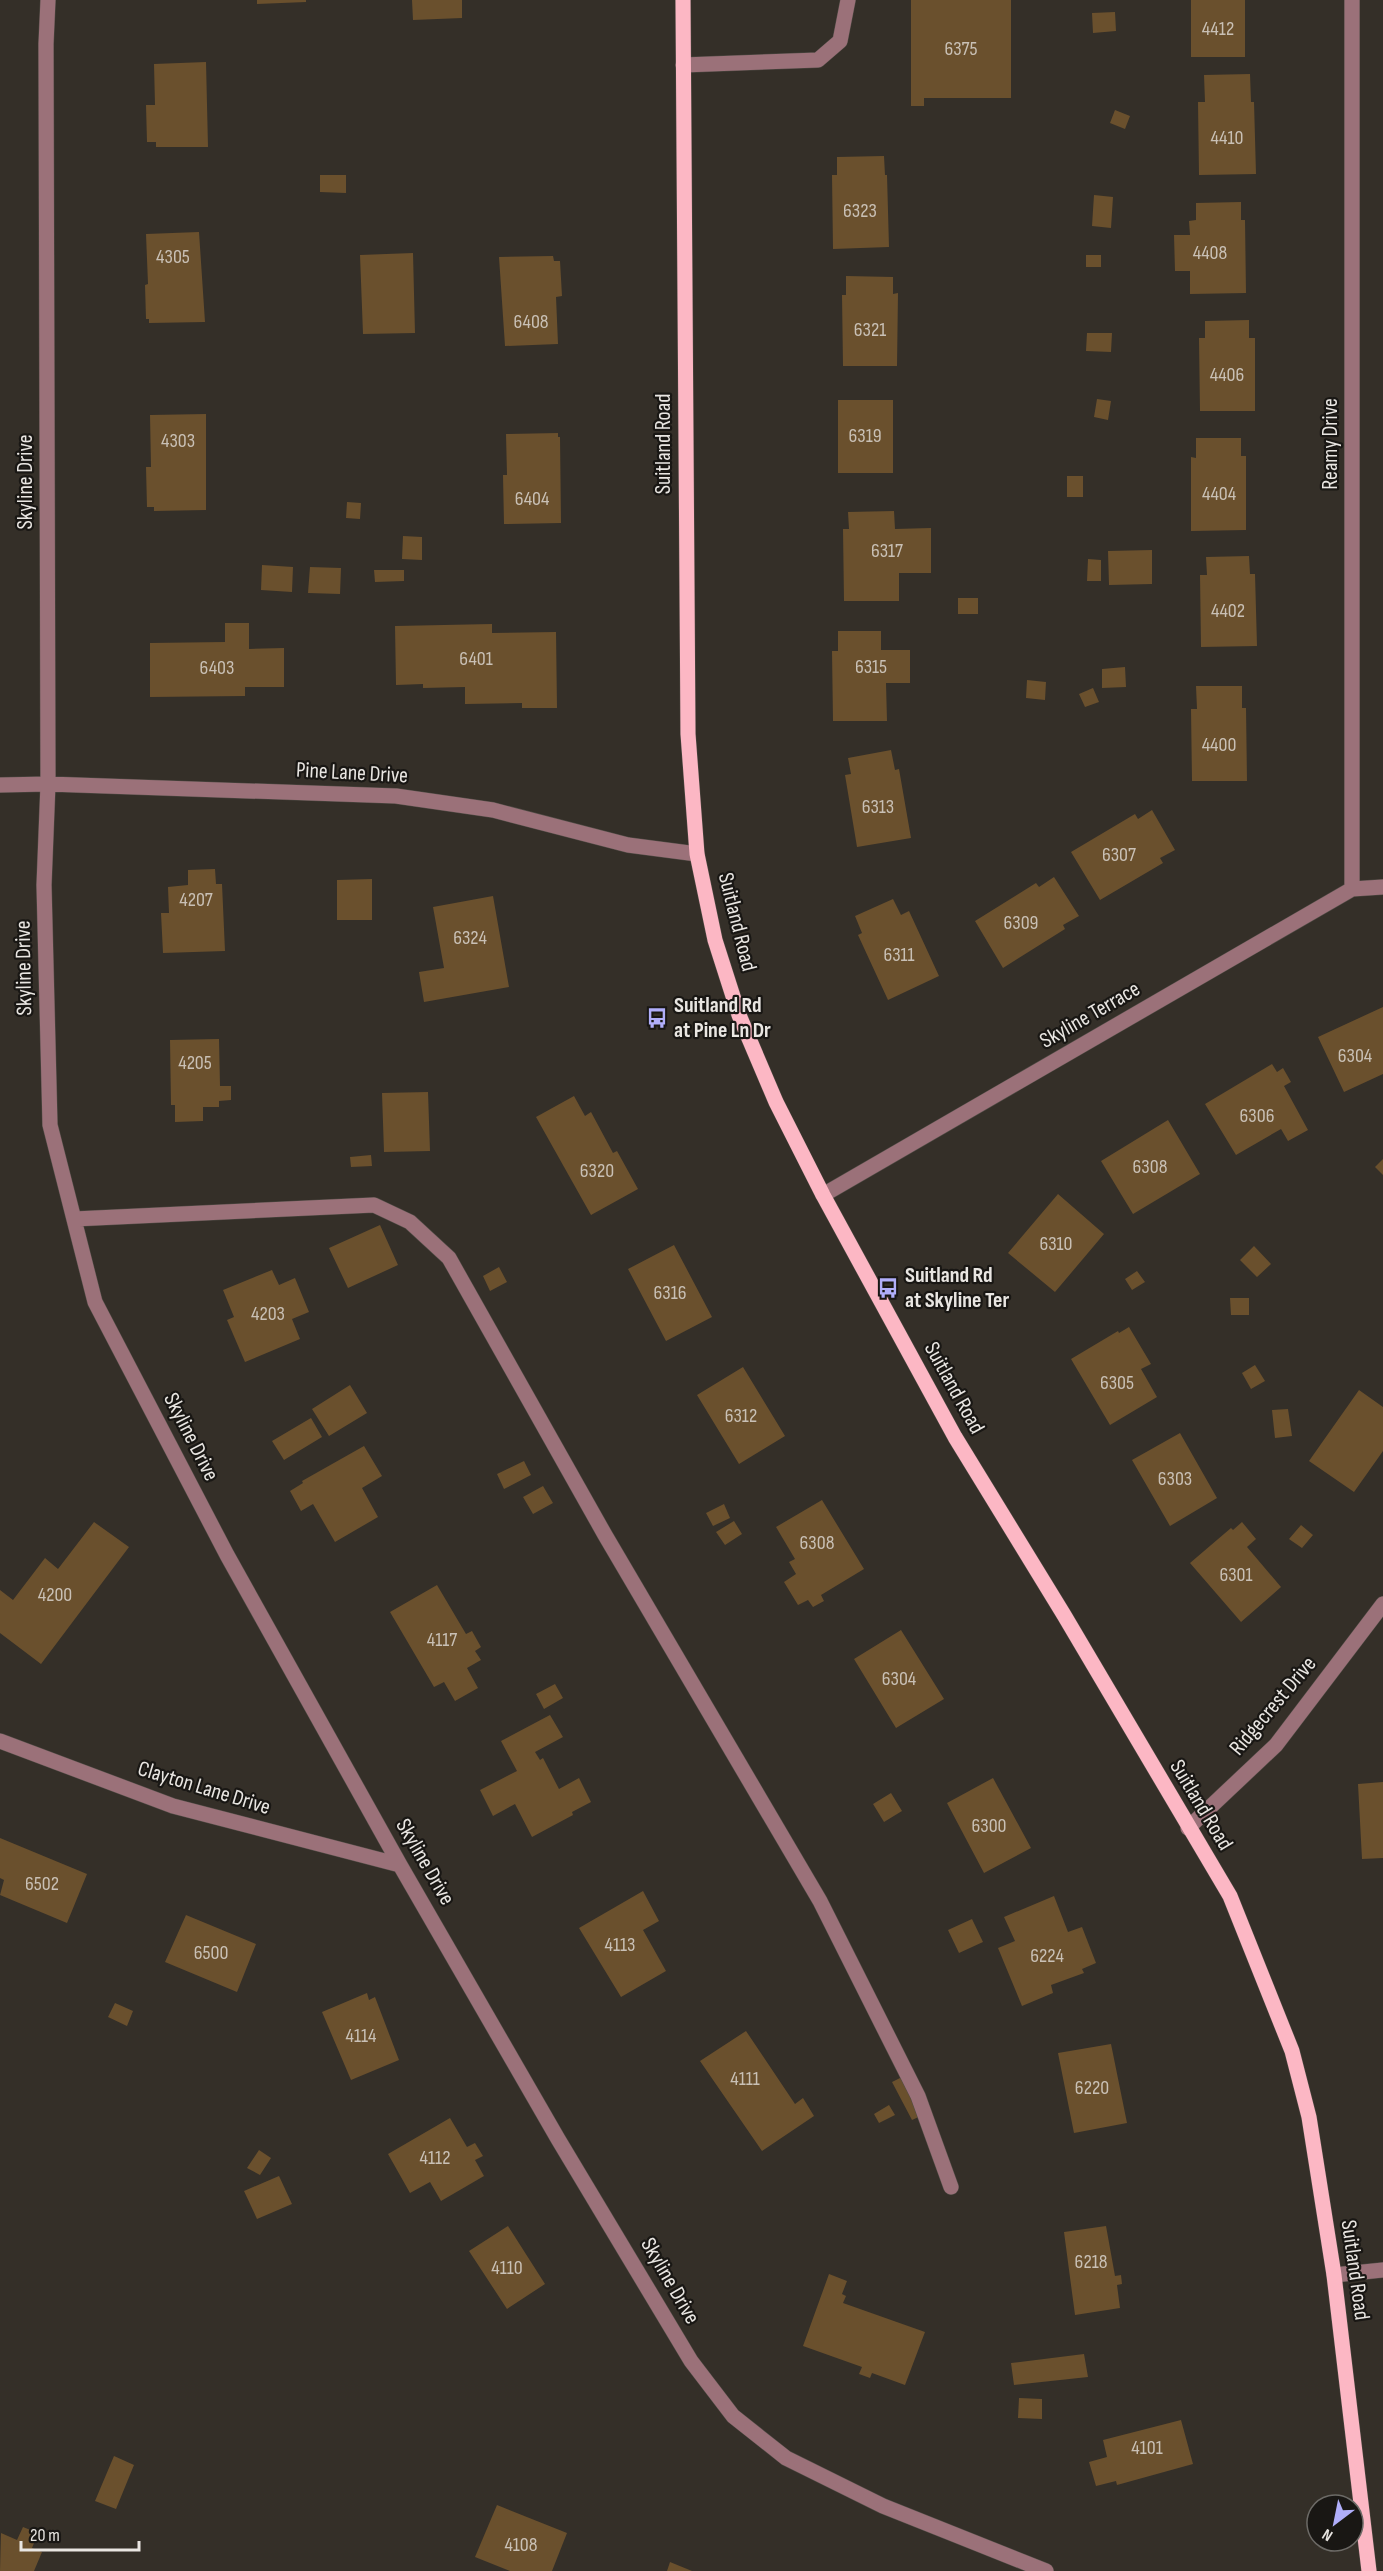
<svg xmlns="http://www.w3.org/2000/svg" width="1383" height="2571" font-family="'Sofia Sans Condensed',sans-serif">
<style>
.building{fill:#6a502d}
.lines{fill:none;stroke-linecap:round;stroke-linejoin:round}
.minor-casing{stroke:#514c46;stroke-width:16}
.major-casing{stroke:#514c46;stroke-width:16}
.minor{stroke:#9b7179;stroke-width:15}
.major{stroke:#fcb7c4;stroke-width:15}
.labels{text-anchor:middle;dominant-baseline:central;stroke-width:4.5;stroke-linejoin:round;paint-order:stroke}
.number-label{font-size:20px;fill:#c9c0b5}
.street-label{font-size:22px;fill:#e9e6e2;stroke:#191714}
.poi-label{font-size:22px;font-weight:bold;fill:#e9e6e2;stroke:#191714;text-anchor:start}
</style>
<rect width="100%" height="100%" fill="#342f28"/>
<path class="building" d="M 257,0 L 306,0 L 306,2 L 257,4 Z
M 412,0 L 462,0 L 462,18 L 413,20 Z
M 911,0 L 1011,0 L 1011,98 L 924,98 L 924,106 L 911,106 Z
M 1191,0 L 1245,0 L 1245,57 L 1191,57 Z
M 1115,12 L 1116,31 L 1093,33 L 1092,13 Z
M 206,62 L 208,147 L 156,147 L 156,142 L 147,142 L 146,105 L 155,105 L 154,64 Z
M 1250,74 L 1251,102 L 1254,102 L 1256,174 L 1199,175 L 1198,102 L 1205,102 L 1204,75 Z
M 1115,110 L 1130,116 L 1125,129 L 1110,123 Z
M 884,156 L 885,175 L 887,175 L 889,247 L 833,249 L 832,175 L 837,175 L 837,157 Z
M 320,175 L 346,175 L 346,193 L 320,192 Z
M 1094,195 L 1113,197 L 1111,228 L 1092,226 Z
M 1241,202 L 1241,220 L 1245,220 L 1246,293 L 1190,294 L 1190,271 L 1175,271 L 1174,235 L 1190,235 L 1189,221 L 1196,220 L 1196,203 Z
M 199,232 L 205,322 L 149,323 L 149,319 L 146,319 L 145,285 L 148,284 L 146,234 Z
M 413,253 L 415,333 L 363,334 L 360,255 Z
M 1086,255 L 1101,255 L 1101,267 L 1086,267 Z
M 553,256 L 554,261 L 560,261 L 562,296 L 556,297 L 558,344 L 505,346 L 499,257 Z
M 846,276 L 893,277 L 893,294 L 898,293 L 897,366 L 843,366 L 842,295 L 846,295 Z
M 1249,320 L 1249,338 L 1255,338 L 1255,411 L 1200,411 L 1199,338 L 1205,338 L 1205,321 Z
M 1087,333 L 1112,333 L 1111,352 L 1086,351 Z
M 1097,399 L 1111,401 L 1108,420 L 1094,417 Z
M 838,400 L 893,400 L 893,473 L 838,473 Z
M 206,414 L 206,510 L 154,511 L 154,507 L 147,507 L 146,467 L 151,467 L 150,415 Z
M 558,433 L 558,437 L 560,437 L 561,523 L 504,524 L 503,475 L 507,475 L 506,434 Z
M 1196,438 L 1241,438 L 1241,456 L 1246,456 L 1246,530 L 1191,531 L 1191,457 L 1196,458 Z
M 1067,476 L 1083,476 L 1083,497 L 1067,497 Z
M 347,502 L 361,503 L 360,519 L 346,518 Z
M 894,511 L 895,529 L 931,528 L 931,573 L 899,573 L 899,601 L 844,601 L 843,529 L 849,529 L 848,512 Z
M 403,536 L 422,537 L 422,560 L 402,559 Z
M 1152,550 L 1152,584 L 1109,585 L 1108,551 Z
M 1249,556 L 1250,574 L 1255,574 L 1257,646 L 1201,647 L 1200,575 L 1207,575 L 1206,557 Z
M 1088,559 L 1101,560 L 1101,581 L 1087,581 Z
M 262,565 L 293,567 L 292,592 L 261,590 Z
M 310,567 L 341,568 L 340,594 L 308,593 Z
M 374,570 L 404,570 L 404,581 L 375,582 Z
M 958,598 L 978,598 L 978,614 L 958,614 Z
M 225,623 L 249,623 L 249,649 L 284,648 L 284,687 L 245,687 L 245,696 L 150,697 L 150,643 L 225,642 Z
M 492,624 L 492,633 L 556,632 L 557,708 L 522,708 L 522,703 L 465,704 L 465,687 L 423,688 L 423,684 L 396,685 L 395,626 Z
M 838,631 L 881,631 L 881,650 L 910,650 L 910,683 L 886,683 L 887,721 L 833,721 L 832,651 L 838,651 Z
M 1125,667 L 1126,687 L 1102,688 L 1102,669 Z
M 1027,680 L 1046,682 L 1045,700 L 1026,698 Z
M 1196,686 L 1242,686 L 1242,708 L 1246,708 L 1247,781 L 1192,781 L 1191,709 L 1197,709 Z
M 1093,688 L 1099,702 L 1085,707 L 1079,694 Z
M 891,750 L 895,770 L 899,769 L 911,838 L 857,847 L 845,775 L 851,774 L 848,758 Z
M 1152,810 L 1175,850 L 1160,858 L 1163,863 L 1100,900 L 1071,852 L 1135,814 L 1138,819 Z
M 215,869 L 216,884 L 222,884 L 225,951 L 163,953 L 161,913 L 169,913 L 168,887 L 188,885 L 188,870 Z
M 1054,877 L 1079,916 L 1063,925 L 1065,929 L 1003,968 L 975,921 L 1036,883 L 1039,887 Z
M 372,879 L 372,920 L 337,920 L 337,880 Z
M 493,896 L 509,987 L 424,1002 L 419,972 L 444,968 L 433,907 Z
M 893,899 L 901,915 L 909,911 L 939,976 L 888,1000 L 858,935 L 862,933 L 855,916 Z
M 1383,1007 L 1383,1074 L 1344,1092 L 1318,1037 Z
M 219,1039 L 220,1086 L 231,1086 L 231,1100 L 219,1101 L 219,1107 L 203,1107 L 203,1121 L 175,1122 L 175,1105 L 171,1105 L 170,1040 Z
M 1272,1064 L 1277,1072 L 1283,1068 L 1291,1082 L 1284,1086 L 1308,1130 L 1288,1141 L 1281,1129 L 1236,1155 L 1205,1104 Z
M 428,1092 L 430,1151 L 384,1152 L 382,1093 Z
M 574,1096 L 585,1116 L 591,1112 L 613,1153 L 617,1151 L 638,1189 L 591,1215 L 536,1117 Z
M 1168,1120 L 1200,1174 L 1133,1214 L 1101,1161 Z
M 371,1155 L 372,1166 L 351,1167 L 350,1157 Z
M 1383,1159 L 1383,1175 L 1375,1167 Z
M 1058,1194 L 1104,1234 L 1055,1292 L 1008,1253 Z
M 380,1225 L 398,1265 L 348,1288 L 329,1248 Z
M 674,1245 L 712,1317 L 666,1341 L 628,1269 Z
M 1254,1246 L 1271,1264 L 1257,1277 L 1240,1260 Z
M 499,1267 L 507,1282 L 490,1291 L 483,1276 Z
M 272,1270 L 279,1285 L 295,1278 L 309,1312 L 292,1319 L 300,1339 L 245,1362 L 227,1320 L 234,1317 L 223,1290 Z
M 1137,1271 L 1145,1282 L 1132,1290 L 1125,1279 Z
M 1230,1298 L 1249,1298 L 1249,1315 L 1231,1315 Z
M 1129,1327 L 1151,1364 L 1141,1369 L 1157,1397 L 1110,1425 L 1071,1359 L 1118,1331 L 1119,1333 Z
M 1255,1365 L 1265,1381 L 1251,1389 L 1242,1373 Z
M 743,1367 L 785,1436 L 739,1464 L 697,1395 Z
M 350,1385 L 367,1413 L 329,1436 L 312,1409 Z
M 1359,1390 L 1383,1407 L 1383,1451 L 1354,1492 L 1309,1461 Z
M 1288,1409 L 1292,1436 L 1275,1438 L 1272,1410 Z
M 311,1418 L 322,1437 L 284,1460 L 272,1441 Z
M 1180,1433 L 1217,1498 L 1170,1526 L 1132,1460 Z
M 364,1446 L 382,1476 L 362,1488 L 378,1517 L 335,1542 L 313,1504 L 301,1511 L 290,1491 L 303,1483 L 302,1481 Z
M 524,1461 L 531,1475 L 504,1489 L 497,1474 Z
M 543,1486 L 553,1503 L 533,1514 L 523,1497 Z
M 822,1500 L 864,1569 L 821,1595 L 824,1601 L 813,1607 L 808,1600 L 798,1605 L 784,1582 L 796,1574 L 789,1562 L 795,1559 L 776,1527 Z
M 724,1504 L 730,1518 L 713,1526 L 706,1513 Z
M 734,1521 L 742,1534 L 725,1545 L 716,1532 Z
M 94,1522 L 129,1547 L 41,1664 L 0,1633 L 0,1590 L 13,1600 L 45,1558 L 58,1569 Z
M 1242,1522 L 1256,1539 L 1247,1547 L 1281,1587 L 1241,1622 L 1190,1563 L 1231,1528 L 1233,1530 Z
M 1301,1525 L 1313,1535 L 1302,1548 L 1289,1539 Z
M 437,1585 L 466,1634 L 472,1631 L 481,1647 L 475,1651 L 481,1660 L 467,1668 L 478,1688 L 455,1701 L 444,1682 L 434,1687 L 390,1612 Z
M 901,1630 L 944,1699 L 896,1728 L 854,1659 Z
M 555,1684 L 563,1698 L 544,1709 L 536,1694 Z
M 550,1715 L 563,1737 L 535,1752 L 540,1760 L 543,1758 L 559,1789 L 579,1778 L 591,1802 L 572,1812 L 573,1815 L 532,1837 L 515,1804 L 493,1816 L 480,1790 L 517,1771 L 501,1741 Z
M 993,1778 L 1031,1848 L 984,1873 L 947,1803 Z
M 1383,1782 L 1383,1858 L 1362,1859 L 1358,1784 Z
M 891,1793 L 902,1811 L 884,1822 L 873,1804 Z
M 0,1838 L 87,1874 L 67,1923 L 0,1895 L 4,1880 L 0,1878 Z
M 643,1891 L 659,1921 L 643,1930 L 666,1971 L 621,1997 L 579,1928 Z
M 1054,1896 L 1068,1932 L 1082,1927 L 1096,1963 L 1082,1969 L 1084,1973 L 1051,1985 L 1053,1993 L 1022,2006 L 998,1948 L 1015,1941 L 1004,1917 Z
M 186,1915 L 256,1944 L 237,1992 L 165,1962 Z
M 972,1919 L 983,1942 L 959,1953 L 948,1930 Z
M 367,1993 L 369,2000 L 375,1997 L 399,2060 L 351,2080 L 322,2012 Z
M 115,2003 L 133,2011 L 127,2026 L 108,2017 Z
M 746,2031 L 795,2104 L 803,2098 L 814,2116 L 762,2151 L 700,2061 Z
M 1111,2044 L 1127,2123 L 1074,2133 L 1058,2053 Z
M 904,2076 L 923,2115 L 912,2120 L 892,2082 Z
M 889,2105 L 895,2115 L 879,2123 L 874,2114 Z
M 450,2118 L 467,2147 L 475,2143 L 483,2156 L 475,2160 L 484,2176 L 441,2201 L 430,2182 L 410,2193 L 388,2154 Z
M 259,2150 L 271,2158 L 260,2175 L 247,2168 Z
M 279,2176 L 292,2204 L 257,2219 L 244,2191 Z
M 508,2226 L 545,2284 L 507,2309 L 469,2251 Z
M 1106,2226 L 1115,2276 L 1121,2275 L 1122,2284 L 1117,2285 L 1120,2308 L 1075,2315 L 1064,2232 Z
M 829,2274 L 847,2281 L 842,2294 L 846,2296 L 843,2303 L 925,2332 L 905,2385 L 872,2373 L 870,2378 L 859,2374 L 862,2367 L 803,2346 Z
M 1084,2354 L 1088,2377 L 1014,2385 L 1011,2363 Z
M 1019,2398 L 1042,2399 L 1042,2419 L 1018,2418 Z
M 1181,2420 L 1193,2464 L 1117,2485 L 1116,2481 L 1096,2486 L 1089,2462 L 1107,2457 L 1103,2440 Z
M 114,2456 L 134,2465 L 116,2509 L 95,2501 Z
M 497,2505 L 567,2533 L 552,2571 L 510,2571 L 475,2557 Z
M 23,2527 L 38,2533 L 32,2548 L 42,2552 L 34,2571 L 0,2571 L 1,2533 L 17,2540 Z
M 670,2562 L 692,2571 L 667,2571 Z"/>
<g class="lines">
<g class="minor-casing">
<path id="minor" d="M 48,0 L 46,44 L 48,784 L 44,885 L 50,1125 L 95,1302 L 227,1555 L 400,1865 L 558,2139 L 691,2361 L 733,2416 L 786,2458 L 883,2506 L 1046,2571
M 683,65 L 818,60 L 840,41 L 848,0
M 0,785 L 48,784 L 396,796 L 493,810 L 628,845 L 697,854
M 1352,889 L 1352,0
M 823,1195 L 1352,889 L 1383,887
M 74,1219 L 374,1205 L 410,1222 L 449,1258 L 605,1535 L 820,1901 L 918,2096 L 951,2187
M 0,1741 L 173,1806 L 400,1865
M 1188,1828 L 1276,1745 L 1383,1604
M 1334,2275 L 1383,2270"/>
</g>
<g class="major-casing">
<path id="major" d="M 683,0 L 688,734 L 697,854 L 715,940 L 739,1015 L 776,1102 L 823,1195 L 955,1437 L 1064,1615 L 1230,1896 L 1292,2051 L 1309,2117 L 1334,2275 L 1369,2571"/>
</g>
<use href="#minor" class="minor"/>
<use href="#major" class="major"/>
</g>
<defs>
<g id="bus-bare" transform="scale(1.62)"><path d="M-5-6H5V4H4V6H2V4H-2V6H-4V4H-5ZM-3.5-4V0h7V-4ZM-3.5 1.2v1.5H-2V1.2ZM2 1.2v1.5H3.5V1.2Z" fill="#b0aefa" stroke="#191714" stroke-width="2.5" paint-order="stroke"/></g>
</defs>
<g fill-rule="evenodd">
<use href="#bus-bare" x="657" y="1018"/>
<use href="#bus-bare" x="888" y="1288"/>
</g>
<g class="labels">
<g class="number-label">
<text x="1218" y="29">4412</text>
<text x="961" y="49">6375</text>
<text x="1227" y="138">4410</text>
<text x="860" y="211">6323</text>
<text x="1210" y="253">4408</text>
<text x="173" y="257">4305</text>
<text x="531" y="322">6408</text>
<text x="870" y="330">6321</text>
<text x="1227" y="375">4406</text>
<text x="865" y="436">6319</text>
<text x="178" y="441">4303</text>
<text x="1219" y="494">4404</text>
<text x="532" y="499">6404</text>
<text x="887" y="551">6317</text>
<text x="1228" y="611">4402</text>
<text x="476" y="659">6401</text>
<text x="871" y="667">6315</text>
<text x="217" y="668">6403</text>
<text x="1219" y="745">4400</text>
<text x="878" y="807">6313</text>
<text x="1119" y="855">6307</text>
<text x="196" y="900">4207</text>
<text x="1021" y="923">6309</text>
<text x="470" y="938">6324</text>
<text x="899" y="955">6311</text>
<text x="1355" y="1056">6304</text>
<text x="195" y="1063">4205</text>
<text x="1257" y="1116">6306</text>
<text x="1150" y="1167">6308</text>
<text x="597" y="1171">6320</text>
<text x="1056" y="1244">6310</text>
<text x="670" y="1293">6316</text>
<text x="268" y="1314">4203</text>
<text x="1117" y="1383">6305</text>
<text x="741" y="1416">6312</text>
<text x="1175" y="1479">6303</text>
<text x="817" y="1543">6308</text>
<text x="1236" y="1575">6301</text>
<text x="55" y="1595">4200</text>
<text x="442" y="1640">4117</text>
<text x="899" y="1679">6304</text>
<text x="989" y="1826">6300</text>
<text x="42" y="1884">6502</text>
<text x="620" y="1945">4113</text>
<text x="211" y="1953">6500</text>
<text x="1047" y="1956">6224</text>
<text x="361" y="2036">4114</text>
<text x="745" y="2079">4111</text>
<text x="1092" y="2088">6220</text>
<text x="435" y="2158">4112</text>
<text x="1091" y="2262">6218</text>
<text x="507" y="2268">4110</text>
<text x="1147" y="2448">4101</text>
<text x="521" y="2545">4108</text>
</g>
<g class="street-label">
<text transform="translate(663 444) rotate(-90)">Suitland Road</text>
<text transform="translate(1330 444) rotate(-90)">Reamy Drive</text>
<text transform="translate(25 482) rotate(-90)">Skyline Drive</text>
<text transform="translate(352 773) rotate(3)">Pine Lane Drive</text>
<text transform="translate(737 922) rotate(76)">Suitland Road</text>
<text transform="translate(24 968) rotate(-91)">Skyline Drive</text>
<text transform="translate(1090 1015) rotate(-30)">Skyline Terrace</text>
<text transform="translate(954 1388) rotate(61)">Suitland Road</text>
<text transform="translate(191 1437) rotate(63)">Skyline Drive</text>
<text transform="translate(1273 1706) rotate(-50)">Ridgecrest Drive</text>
<text transform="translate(204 1788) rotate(17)">Clayton Lane Drive</text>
<text transform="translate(1201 1805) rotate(59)">Suitland Road</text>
<text transform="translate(425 1862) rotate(60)">Skyline Drive</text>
<text transform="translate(1355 2270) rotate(82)">Suitland Road</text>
<text transform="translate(670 2281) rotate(60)">Skyline Drive</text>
</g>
<g class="poi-label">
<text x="674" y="1005">Suitland Rd<tspan x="674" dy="25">at Pine Ln Dr</tspan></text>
<text x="905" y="1275">Suitland Rd<tspan x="905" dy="25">at Skyline Ter</tspan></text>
</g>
</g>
<g transform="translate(1335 2523) rotate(212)"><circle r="28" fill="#191714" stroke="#6c6a66" stroke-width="1.5"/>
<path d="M0-4.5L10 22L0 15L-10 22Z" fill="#b0aefa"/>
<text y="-9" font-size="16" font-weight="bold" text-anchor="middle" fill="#e9e6e2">N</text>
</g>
<path d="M21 2541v9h118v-9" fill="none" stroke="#e9e6e2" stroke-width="3"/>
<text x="30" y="2541" font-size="18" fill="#e9e6e2" stroke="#191714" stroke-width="4.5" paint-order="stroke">20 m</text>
</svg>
